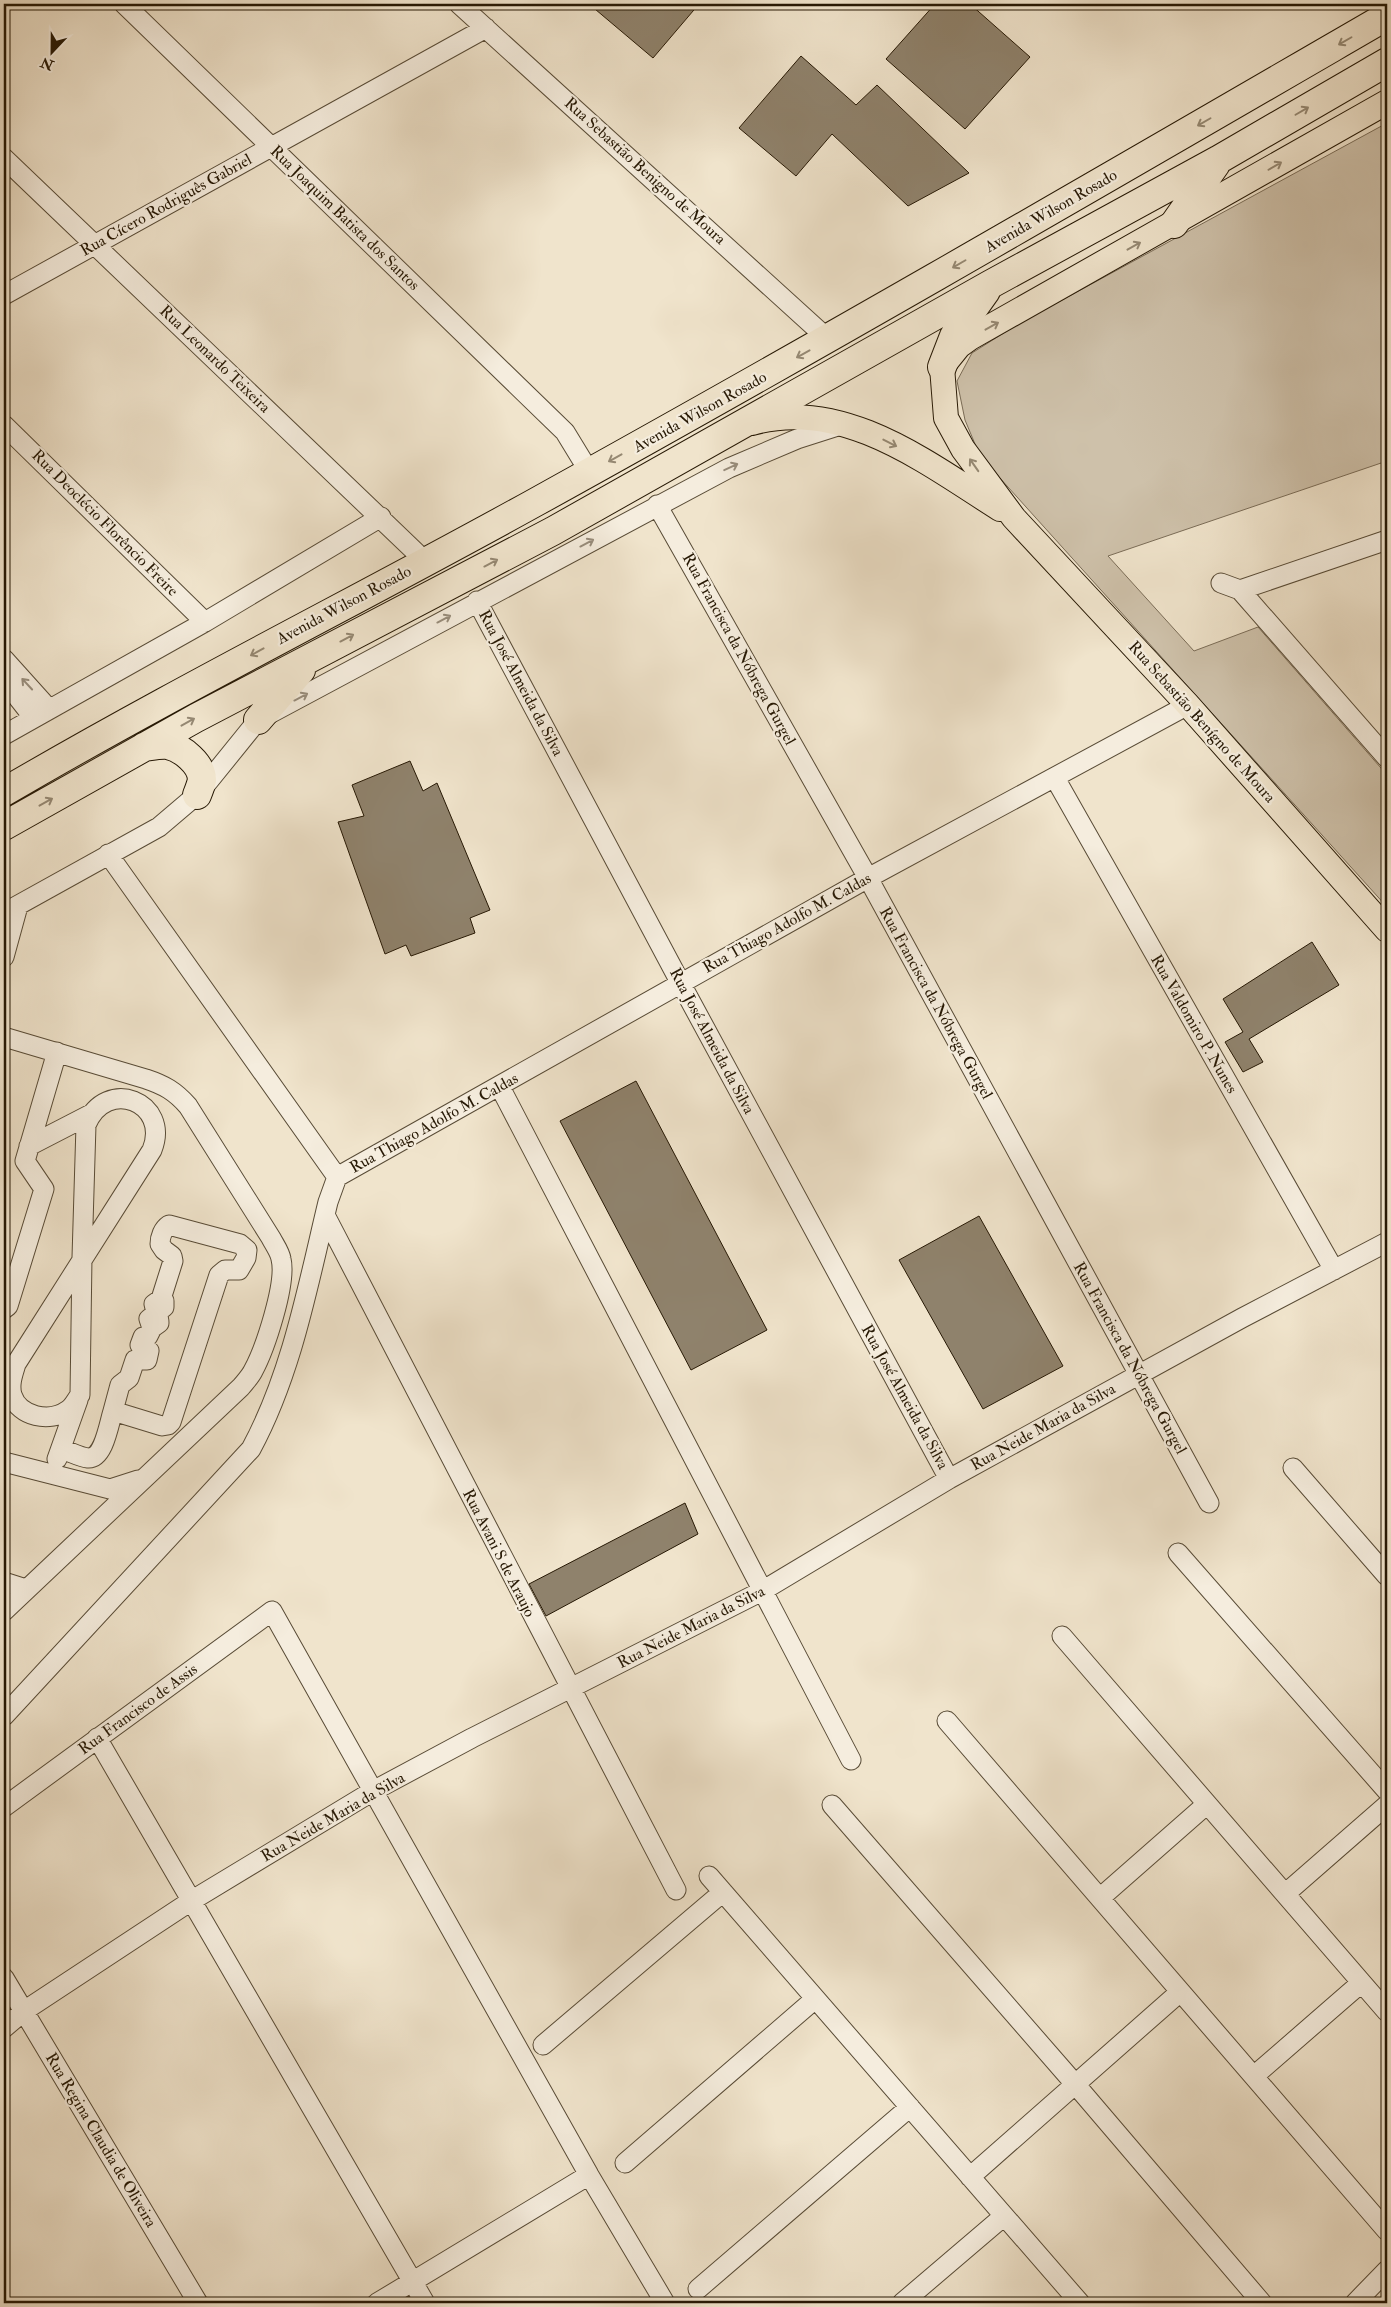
<svg xmlns="http://www.w3.org/2000/svg" width="1391" height="2307" font-family="'IM FELL Double Pica',serif">
<style>
.green{fill:#cec1aa;stroke:#7a6c57}
.building{fill:#8f826c;stroke:#261804}
.lines{fill:none;stroke-linecap:round;stroke-linejoin:round}
.minor-casing{stroke:#584b36;stroke-width:21}
.major-casing{stroke:#261804;stroke-width:26}
.highway-casing{stroke:#261804;stroke-width:30}
.minor{stroke:#f5edde;stroke-width:19}
.major{stroke:#f0e4cc;stroke-width:24}
.highway{stroke:#f0e4cc;stroke-width:28}
.oneway{stroke:#958872}
.oneway2{stroke:#988d7c}
.labels{text-anchor:middle;dominant-baseline:central;stroke-width:4.5;stroke-linejoin:round;paint-order:stroke}
.street-label{font-size:16px;fill:#261804;stroke:#f5edde}
</style>
<rect width="100%" height="100%" fill="#f0e4cc"/>
<filter id="stains"><feTurbulence type="fractalNoise" baseFrequency=".004" numOctaves="4"/><feColorMatrix values="0 0 0 0 .2 0 0 0 0 .09 0 0 0 0 .02 0 0 0 .5 -.17"/></filter>
<radialGradient id="worn" r=".72"><stop offset=".6" stop-color="#630" stop-opacity="0"/><stop offset="1" stop-color="#630" stop-opacity=".3"/></radialGradient>
<path class="green" d="M 1387,123 L 1387,461 L 1108,556 L 1194,651 L 1258,627 L 1387,775 L 1387,907 L 980,456 L 965,420 L 957,381 L 972,353 L 1018,324 Z"/>
<path class="building" d="M 589,4 L 699,4 L 653,58 Z
M 935,4 L 970,4 L 1030,57 L 965,129 L 886,59 Z
M 801,56 L 856,105 L 877,85 L 969,173 L 908,206 L 832,134 L 796,176 L 739,128 Z
M 410,761 L 423,791 L 437,783 L 490,910 L 470,918 L 475,933 L 411,956 L 406,945 L 385,954 L 338,822 L 364,816 L 352,785 Z
M 1312,942 L 1339,985 L 1249,1039 L 1263,1062 L 1243,1072 L 1225,1042 L 1243,1032 L 1223,999 Z
M 636,1081 L 767,1330 L 691,1370 L 560,1121 Z
M 979,1216 L 1063,1366 L 983,1409 L 899,1260 Z
M 685,1503 L 698,1534 L 546,1616 L 529,1584 Z"/>
<g class="lines">
<g class="minor-casing">
<path id="minor" d="M 124,4 L 565,432 L 590,473
M 459,4 L 829,340
M 4,158 L 426,562
M 4,295 L 486,28
M 4,425 L 205,622
M 657,505 L 868,878 L 1209,1503
M 1221,583 L 1240,590 L 1387,758
M 1240,590 L 1387,540
M 477,601 L 680,982 L 949,1479
M 4,659 L 49,709
M 4,680 L 33,717
M 4,735 L 205,622 L 381,517
M 1055,778 L 1334,1270
M 108,854 L 337,1177
M 4,913 L 159,827 L 199,793 L 258,720 L 729,468 L 797,439 L 844,424
M 4,957 L 18,906
M 4,1037 L 146,1079 C 164,1085 175,1091 188,1106 L 271,1238 C 274,1244 280,1252 281,1259 C 287,1283 265,1349 253,1371 C 250,1377 245,1382 241,1387 L 4,1611
M 500,1087 L 851,1760
M 29,1146 L 91,1114
M 337,1177 L 868,878 L 1188,705
M 325,1215 L 676,1890
M 82,1257 L 86,1125 C 106,1076 171,1102 152,1150 L 16,1364 C 13,1374 9,1384 12,1395 C 19,1417 50,1423 68,1410 C 73,1407 76,1400 80,1395 L 82,1257
M 4,1309 L 8,1306 L 44,1189 L 25,1161 L 57,1052
M 152,1328 L 149,1319 L 164,1307 L 164,1301 L 161,1299 L 154,1304 C 155,1311 159,1315 159,1323 L 152,1328 L 148,1336 L 143,1337 L 140,1345 L 149,1351 L 147,1360 L 135,1360 L 129,1378 L 120,1385 L 113,1411 L 162,1426 L 168,1425 L 171,1422 L 219,1275 L 225,1270 L 239,1270 L 246,1258 L 247,1250 L 240,1244 L 169,1225 C 163,1229 160,1237 160,1244 L 164,1250 L 172,1256 L 173,1261 L 161,1299
M 61,1449 C 69,1451 79,1457 88,1458 C 104,1459 109,1423 113,1411
M 57,1459 L 78,1400
M 4,1462 L 110,1489 L 138,1480
M 1293,1468 L 1387,1576
M 1178,1553 L 1387,1791
M 4,1582 L 26,1589
M 1062,1636 L 1387,2012
M 4,1716 L 251,1449 C 292,1373 308,1285 328,1202 L 337,1177
M 947,1721 L 1387,2231
M 97,1738 L 425,2303
M 832,1805 L 1075,2084 L 1262,2303
M 4,1807 L 272,1611 L 589,2175 L 665,2303
M 709,1876 L 1080,2303
M 1285,1894 L 1387,1805
M 1100,1898 L 1207,1804
M 4,1978 L 198,2303
M 4,2028 L 24,2011 L 191,1901 L 373,1791 L 472,1738 L 762,1591 L 949,1479 L 1242,1318 L 1387,1242
M 543,2045 L 723,1892
M 1254,2076 L 1361,1983
M 625,2163 L 815,1999
M 970,2177 L 1180,1992
M 698,2289 L 910,2107
M 377,2303 L 589,2175
M 902,2303 L 1004,2216
M 1355,2303 L 1387,2270"/>
</g>
<g class="major-casing">
<path id="major" d="M 1387,102 L 970,338 L 959,346 L 942,367 L 946,418 L 963,449 L 1014,518 L 1188,705 L 1387,930
M 752,423 C 843,397 927,463 1000,509"/>
</g>
<g class="highway-casing">
<path id="highway" d="M 1174,224 L 1216,164
M 942,367 L 954,336 L 986,291
M 258,720 L 301,670
M 144,747 C 152,746 161,744 168,745 C 182,748 202,764 202,780 C 201,785 199,790 197,795
M 4,792 C 178,690 359,600 536,502 C 822,344 1104,180 1387,16
M 4,826 L 196,718 L 553,531 L 991,284 L 1218,160 L 1387,62"/>
</g>
<use href="#minor" class="minor"/>
<use href="#major" class="major"/>
<use href="#highway" class="highway"/>
</g>
<defs><path id="oneway-shaft" d="M-6 0H5M1.5-3L5.5 0L1.5 3" fill="none" stroke-width="1.6" stroke-linecap="round" stroke-linejoin="round" transform="scale(1.25)"/></defs>
<g class="oneway">
<use href="#oneway-shaft" transform="translate(1345 41) rotate(150)"/>
<use href="#oneway-shaft" transform="translate(1302 111) rotate(-30)"/>
<use href="#oneway-shaft" transform="translate(1204 122) rotate(150)"/>
<use href="#oneway-shaft" transform="translate(1275 166) rotate(-30)"/>
<use href="#oneway-shaft" transform="translate(1134 246) rotate(-29)"/>
<use href="#oneway-shaft" transform="translate(959 264) rotate(150)"/>
<use href="#oneway-shaft" transform="translate(992 326) rotate(-29)"/>
<use href="#oneway-shaft" transform="translate(803 354) rotate(151)"/>
<use href="#oneway-shaft" transform="translate(890 443) rotate(27)"/>
<use href="#oneway-shaft" transform="translate(615 458) rotate(151)"/>
<use href="#oneway-shaft" transform="translate(974 465) rotate(-125)"/>
<use href="#oneway-shaft" transform="translate(491 563) rotate(-28)"/>
<use href="#oneway-shaft" transform="translate(347 638) rotate(-28)"/>
<use href="#oneway-shaft" transform="translate(257 652) rotate(151)"/>
<use href="#oneway-shaft" transform="translate(188 722) rotate(-29)"/>
<use href="#oneway-shaft" transform="translate(46 802) rotate(-29)"/>
</g>
<g class="oneway2">
<use href="#oneway-shaft" transform="translate(731 467) rotate(-25)"/>
<use href="#oneway-shaft" transform="translate(587 543) rotate(-28)"/>
<use href="#oneway-shaft" transform="translate(444 619) rotate(-28)"/>
<use href="#oneway-shaft" transform="translate(27 684) rotate(-133)"/>
<use href="#oneway-shaft" transform="translate(301 697) rotate(-28)"/>
</g>
<g class="labels">
<g class="street-label">
<text transform="translate(645 171) rotate(42)">Rua Sebastião Benigno de Moura</text>
<text transform="translate(166 205) rotate(-29)">Rua Cícero Rodriguês Gabriel</text>
<text transform="translate(1051 211) rotate(-30)">Avenida Wilson Rosado</text>
<text transform="translate(345 218) rotate(44)">Rua Joaquim Batista dos Santos</text>
<text transform="translate(215 359) rotate(44)">Rua Leonardo Teixeira</text>
<text transform="translate(700 412) rotate(-29)">Avenida Wilson Rosado</text>
<text transform="translate(105 523) rotate(45)">Rua Deoclécio Florêncio Freire</text>
<text transform="translate(344 605) rotate(-28)">Avenida Wilson Rosado</text>
<text transform="translate(739 649) rotate(61)">Rua Francisca da Nóbrega Gurgel</text>
<text transform="translate(521 683) rotate(62)">Rua José Almeida da Silva</text>
<text transform="translate(1202 722) rotate(48)">Rua Sebastião Benígno de Moura</text>
<text transform="translate(787 923) rotate(-29)">Rua Thiago Adolfo M. Caldas</text>
<text transform="translate(936 1003) rotate(61)">Rua Francisca da Nóbrega Gurgel</text>
<text transform="translate(1194 1024) rotate(60)">Rua Valdomiro P. Nunes</text>
<text transform="translate(712 1041) rotate(62)">Rua José Almeida da Silva</text>
<text transform="translate(434 1123) rotate(-29)">Rua Thiago Adolfo M. Caldas</text>
<text transform="translate(1130 1358) rotate(61)">Rua Francisca da Nóbrega Gurgel</text>
<text transform="translate(905 1397) rotate(61)">Rua José Almeida da Silva</text>
<text transform="translate(1043 1427) rotate(-29)">Rua Neide Maria da Silva</text>
<text transform="translate(499 1553) rotate(63)">Rua Avani S de Araujo</text>
<text transform="translate(691 1627) rotate(-27)">Rua Neide Maria da Silva</text>
<text transform="translate(138 1709) rotate(-36)">Rua Francisco de Assis</text>
<text transform="translate(333 1817) rotate(-30)">Rua Neide Maria da Silva</text>
<text transform="translate(101 2140) rotate(59)">Rua Regina Claudia de Oliveira</text>
</g>
</g>
<rect width="1391" height="2307" fill="none" stroke="#f0e4cc" stroke-width="20"/>
<rect x="5" y="5" width="1381" height="2297" fill="none" stroke="#261804" stroke-width="2.5"/>
<rect x="10" y="10" width="1371" height="2287" fill="none" stroke="#261804"/>
<g transform="translate(52 52) rotate(202)" stroke="#f5edde" stroke-width="4" paint-order="stroke">
<path d="M0-4L9 19L0 12L-9 19Z" fill="#261804"/>
<text y="-8" font-size="14" font-weight="bold" text-anchor="middle" fill="#261804">N</text>
</g>
<rect width="100%" height="100%" filter="url(#stains)"/>
<rect width="100%" height="100%" fill="url(#worn)"/>
</svg>
